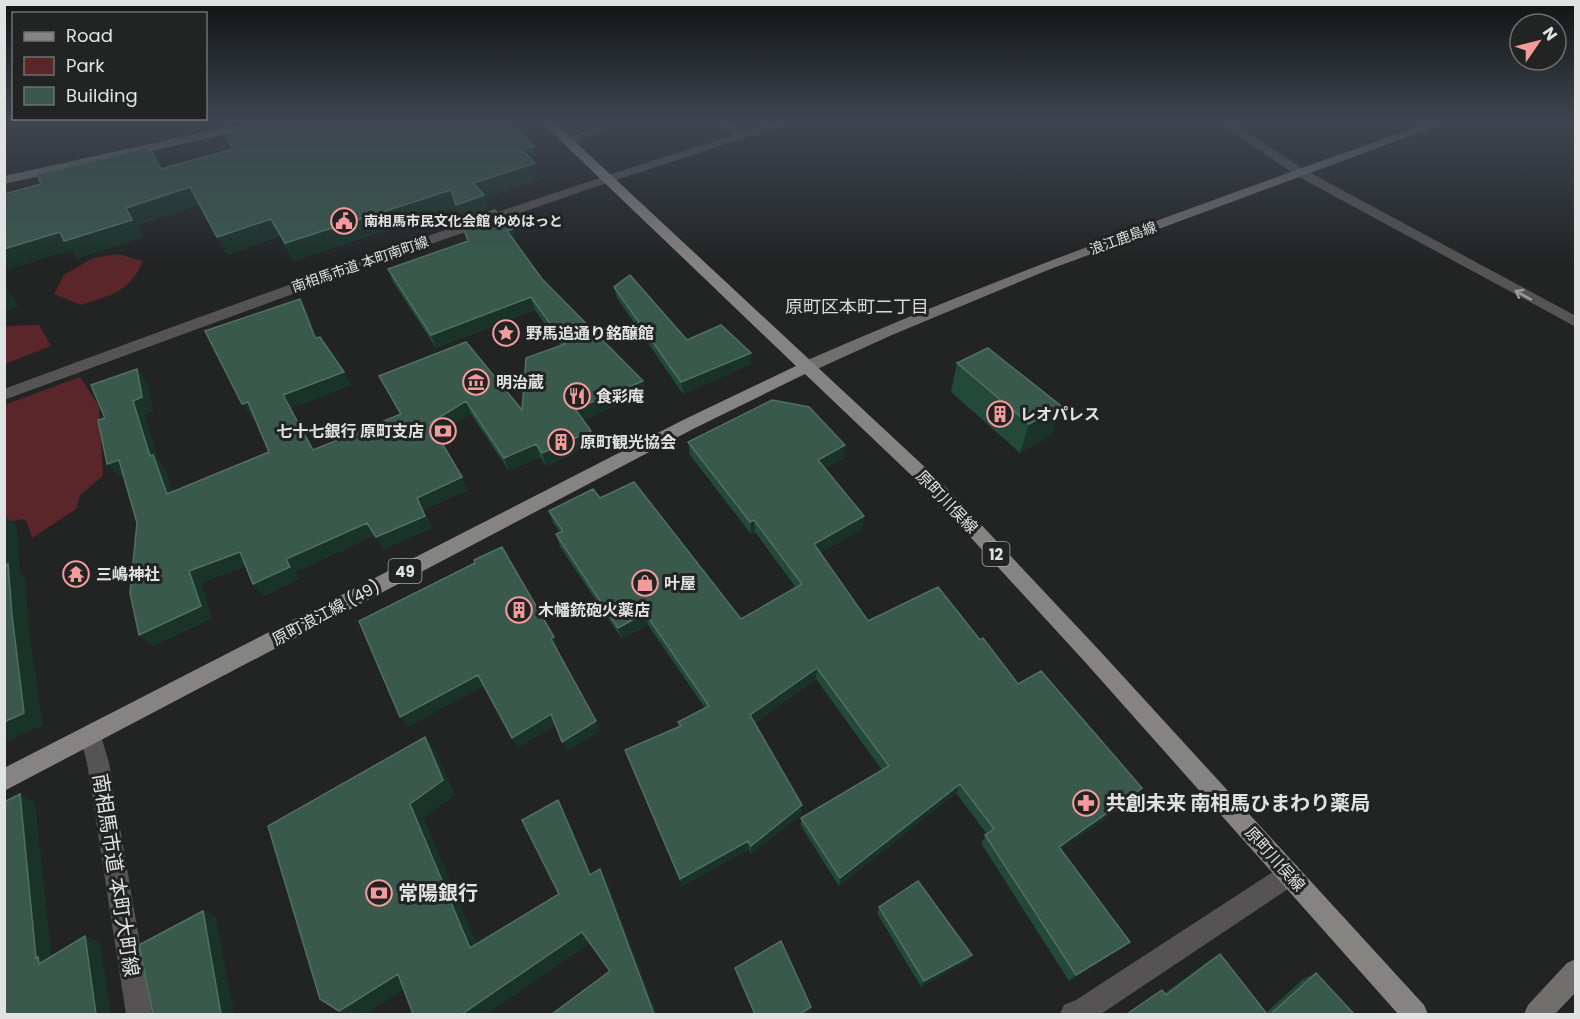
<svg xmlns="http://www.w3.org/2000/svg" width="1580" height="1019" font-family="Poppins,'Noto Sans JP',sans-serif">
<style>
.green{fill:#5a2629}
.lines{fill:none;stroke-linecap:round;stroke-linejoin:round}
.lane{fill:#555353;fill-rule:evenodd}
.street{fill:#555353;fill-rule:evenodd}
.secondary{fill:#716e6e;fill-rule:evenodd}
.primary{fill:#868383;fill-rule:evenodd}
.wall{fill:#23493a}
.shaded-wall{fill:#1a3329}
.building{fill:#38594c;stroke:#526f63;stroke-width:1.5}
.oneway{stroke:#9b9b9a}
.labels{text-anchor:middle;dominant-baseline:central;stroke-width:6;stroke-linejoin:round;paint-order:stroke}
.far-poi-label{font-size:14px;font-weight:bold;fill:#e1e3e2;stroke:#212423;text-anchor:start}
.far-street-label{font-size:14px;fill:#e1e3e2;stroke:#212423}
.shield{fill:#212423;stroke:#a7aaa9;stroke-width:1.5}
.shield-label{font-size:15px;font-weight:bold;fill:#e1e3e2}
.poi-label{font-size:16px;font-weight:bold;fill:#e1e3e2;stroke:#212423;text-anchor:start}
.street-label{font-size:16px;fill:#e1e3e2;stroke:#212423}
.neighbourhood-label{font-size:18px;fill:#d8dbd9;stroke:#212423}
.near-poi-label{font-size:20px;font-weight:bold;fill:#e1e3e2;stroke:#212423;text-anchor:start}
.near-street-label{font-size:20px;fill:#e1e3e2;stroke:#212423}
</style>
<rect width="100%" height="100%" fill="#212423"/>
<path class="green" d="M 118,254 L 143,261 C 131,291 110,296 81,305 L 54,294 L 64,275 L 93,258 Z
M 39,325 L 51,346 L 5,364 L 5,326 Z
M 80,377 L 99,406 L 103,476 L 80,495 L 76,509 L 32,538 L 27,522 L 22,519 L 5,523 L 4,405 Z"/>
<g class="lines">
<path class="lane" d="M 729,122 L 745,134 L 745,138 L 737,138 L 717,123 Z
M 597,127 L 603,130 L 601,132 L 566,144 L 560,140 Z"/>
<path class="street" d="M 775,122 L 794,122 L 595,187 L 399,255 L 4,400 L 4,389 C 260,294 515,202 775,122 Z
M 1218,122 L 1232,122 L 1305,170 L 1576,316 L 1576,327 L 1297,176 Z
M 91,726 L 99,729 L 109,763 L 152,1014 L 126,1014 L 87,763 L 80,736 L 83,729 Z
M 1288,862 L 1297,865 L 1300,874 L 1297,883 L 1101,1014 L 1060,1014 L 1064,1005 L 1076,1000 Z"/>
<path class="secondary" d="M 250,122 L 273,122 L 267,125 L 4,184 L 4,176 Z
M 1430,122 L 1448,122 L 1048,270 L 892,335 L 815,370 L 809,371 L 801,366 L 803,362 C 1008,272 1219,198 1430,122 Z
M 1576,959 L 1576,992 L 1555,1014 L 1524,1014 L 1528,1005 L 1567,963 Z"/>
<path class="primary" d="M 541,122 L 554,122 L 942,483 L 1099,650 L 1424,1005 L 1428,1014 L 1398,1014 L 1085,662 L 930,493 L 805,374 L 695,428 L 4,791 L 4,768 L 683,420 L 796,366 Z"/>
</g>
<path class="wall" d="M 538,163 L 535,164 L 539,180 L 485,198 L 489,212 L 516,242 L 542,279 L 643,381 L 645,394 L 583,420 L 594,444 L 546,466 L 540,457 L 509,471 L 471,414 L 437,435 L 468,490 L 423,510 L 432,528 L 383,549 L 375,535 L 296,572 L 299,579 L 263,596 L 246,566 L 201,583 L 212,618 L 153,646 L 139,635 L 137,523 L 124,475 L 119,477 L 105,418 L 147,382 L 153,411 L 144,414 L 159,463 L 164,468 L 173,492 L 269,452 L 254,416 L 251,417 L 307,312 L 317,338 L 344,372 L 351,385 L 291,408 L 314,450 L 400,414 L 379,376 L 522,410 L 560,345 L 535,310 L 436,348 L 393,282 L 388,269 L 468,241 L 456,207 L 294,261 L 280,236 L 227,255 L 200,205 L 137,225 L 144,237 L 77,258 L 71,250 L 41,184 L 162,169 Z
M 614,287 L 687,340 L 751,364 L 683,394 L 617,298 Z
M 957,363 L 1061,406 L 1051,435 L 1020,453 L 951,392 Z
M 688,442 L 844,458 L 825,468 L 864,516 L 862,529 L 820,553 L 868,621 L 980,640 L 1018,684 L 1142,788 L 1134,798 L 1061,850 L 1121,948 L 1069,981 L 981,843 L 987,834 L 956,793 L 839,886 L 801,826 L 801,818 L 882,770 L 816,679 L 754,723 L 802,805 L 802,814 L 751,854 L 749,849 L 682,886 L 625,750 L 679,726 L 678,722 L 705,708 L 648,625 L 622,639 L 560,547 L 556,534 L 560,532 L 553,523 L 549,511 L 600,498 L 741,619 L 796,588 L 755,532 L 751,534 L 690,455 Z
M 879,907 L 968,961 L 921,987 L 877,913 Z
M 1220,954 L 1266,1013 L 1303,979 L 1316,973 L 1354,1014 L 1126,1014 L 1162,990 L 1165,993 L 1210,960 Z
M 735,968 L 811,1012 L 807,1014 L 754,1014 L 737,973 Z"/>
<path class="shaded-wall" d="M 534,146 L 538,163 L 535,164 L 539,180 L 485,198 L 489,213 L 461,222 L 456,205 L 473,183 L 522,150 Z
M 190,187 L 200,205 L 137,225 L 144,237 L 77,258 L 71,250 L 4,271 L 4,249 L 126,208 Z
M 451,190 L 456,207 L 294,261 L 285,243 Z
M 271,219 L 280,236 L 227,255 L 217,237 Z
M 513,229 L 516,242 L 511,244 L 507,231 Z
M 4,285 L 19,306 L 4,312 Z
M 531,297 L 535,310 L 436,348 L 431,335 Z
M 300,299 L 307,312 L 322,352 L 315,338 Z
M 751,353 L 751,364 L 683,394 L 681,382 Z
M 137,369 L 147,382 L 153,411 L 144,414 L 159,463 L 164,468 L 178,507 L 167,494 L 150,456 L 133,401 Z
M 344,372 L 351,385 L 291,408 L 321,463 L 313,450 L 283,395 Z
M 643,381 L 645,394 L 578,422 L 575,409 Z
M 466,401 L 471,414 L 436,436 L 430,423 Z
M 248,402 L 257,415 L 251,417 L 242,404 Z
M 1061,406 L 1051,435 L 1020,453 L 1029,424 Z
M 591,431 L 594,444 L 546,466 L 542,453 Z
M 536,444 L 540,457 L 509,471 L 504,458 Z
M 845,445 L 844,458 L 817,472 L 818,460 Z
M 119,460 L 131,473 L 119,477 L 107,464 Z
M 462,477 L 468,490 L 423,510 L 432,528 L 383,549 L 376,537 L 417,498 Z
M 4,515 L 17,526 L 20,574 L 25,578 L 29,628 L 43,725 L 4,743 Z
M 864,516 L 862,529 L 814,557 L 814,544 Z
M 754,520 L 755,532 L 751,534 L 750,522 Z
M 367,523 L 375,535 L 296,572 L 299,579 L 263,596 L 253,584 L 286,559 Z
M 240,552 L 251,564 L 201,583 L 212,618 L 153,646 L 139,635 L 189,571 Z
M 645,613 L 648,625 L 622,639 L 618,628 Z
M 554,637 L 559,648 L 555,650 L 551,639 Z
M 817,668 L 816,679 L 750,725 L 750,715 Z
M 478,675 L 484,686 L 408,727 L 400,717 Z
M 551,714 L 556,725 L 518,748 L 512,738 Z
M 596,721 L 600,731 L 567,751 L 562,742 Z
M 425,737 L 437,753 L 455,795 L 424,818 L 483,958 L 470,948 L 410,804 Z
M 960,784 L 956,793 L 839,886 L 840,878 Z
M 1142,788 L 1134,798 L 1053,856 L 1059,847 Z
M 20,794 L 35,802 L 52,961 L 39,964 L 36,958 Z
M 558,800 L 566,815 L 597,887 L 590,875 Z
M 802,805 L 802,814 L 751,854 L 751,846 Z
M 748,841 L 749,849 L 682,886 L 680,879 Z
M 600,869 L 607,882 L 657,1014 L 654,1014 Z
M 203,911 L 216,917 L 234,1014 L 221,1014 Z
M 582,932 L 590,943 L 487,1014 L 462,1014 Z
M 85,936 L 100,942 L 111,1014 L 96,1014 Z
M 1130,942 L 1121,948 L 1069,981 L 1076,975 Z
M 972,955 L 968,961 L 921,987 L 924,981 Z
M 398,974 L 414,983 L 366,1014 L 346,1014 L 339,1011 Z
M 811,1007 L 811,1012 L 807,1014 L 800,1014 Z"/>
<path class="building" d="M 274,122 L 510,122 L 534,146 L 522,150 L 535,163 L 473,183 L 484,195 L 456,205 L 451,190 L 285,243 L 271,219 L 217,237 L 190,187 L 126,208 L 132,220 L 64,241 L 60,232 L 4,249 L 4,194 L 41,184 L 37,174 L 150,148 L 161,169 L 233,149 L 225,134 L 250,127 L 262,127 Z
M 495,210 L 513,229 L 507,231 L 542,279 L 643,381 L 575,409 L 591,431 L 542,453 L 536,444 L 504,458 L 466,401 L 430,423 L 462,477 L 417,498 L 425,516 L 376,537 L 367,523 L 286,559 L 290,567 L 253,584 L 240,552 L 189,571 L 201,606 L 139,635 L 130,593 L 137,523 L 119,460 L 107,464 L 98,420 L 105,418 L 91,385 L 137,369 L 142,397 L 133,401 L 150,456 L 153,455 L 167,494 L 269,452 L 248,402 L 242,404 L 205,331 L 300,299 L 315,338 L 320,337 L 344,372 L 283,395 L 313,450 L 401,414 L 379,376 L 466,342 L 522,410 L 526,358 L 565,344 L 531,297 L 431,335 L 388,269 L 468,241 L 461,221 Z
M 630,275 L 687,340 L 721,325 L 751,353 L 681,382 L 614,287 Z
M 988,348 L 1061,406 L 1029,424 L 957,363 Z
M 772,400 L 809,407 L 845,445 L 818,460 L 864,516 L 814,544 L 868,621 L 938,587 L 980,640 L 983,638 L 1018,684 L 1041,671 L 1142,788 L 1059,847 L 1130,942 L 1076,975 L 985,835 L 994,829 L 960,784 L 840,878 L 801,818 L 889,766 L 817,668 L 750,715 L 802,805 L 751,846 L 748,841 L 680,879 L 625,750 L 681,726 L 678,722 L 709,706 L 645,613 L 618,628 L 556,534 L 563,531 L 549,511 L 593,489 L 600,498 L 634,482 L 741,619 L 802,584 L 754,520 L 750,522 L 688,442 Z
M 502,547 L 554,637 L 551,639 L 596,721 L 562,742 L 551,714 L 512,738 L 478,675 L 400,717 L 359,621 L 475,563 L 474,560 Z
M 8,564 L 12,615 L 24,713 L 4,722 L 4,566 Z
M 425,737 L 443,780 L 410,804 L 470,948 L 559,894 L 522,820 L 558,800 L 590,875 L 600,869 L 654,1014 L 552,1014 L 610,971 L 582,932 L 462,1014 L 413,1014 L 398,974 L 339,1011 L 320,999 L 268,826 Z
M 20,794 L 36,958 L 38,957 L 39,964 L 85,936 L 96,1014 L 4,1014 L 4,802 Z
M 918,881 L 972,955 L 924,981 L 879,907 Z
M 203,911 L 221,1014 L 153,1014 L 139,945 Z
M 781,941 L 811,1007 L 800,1014 L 755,1014 L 735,968 Z
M 1220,954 L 1267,1014 L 1127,1014 L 1162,990 L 1166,995 Z
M 1316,973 L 1354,1014 L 1271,1014 Z"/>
<defs><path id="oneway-shaft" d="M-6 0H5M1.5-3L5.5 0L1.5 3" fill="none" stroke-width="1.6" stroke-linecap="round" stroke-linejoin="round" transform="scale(1.5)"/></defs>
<use class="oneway" href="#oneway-shaft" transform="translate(1523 295) rotate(-151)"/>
<linearGradient id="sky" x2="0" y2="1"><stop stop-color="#121413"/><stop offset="0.46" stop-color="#3d4550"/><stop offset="1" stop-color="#3d4550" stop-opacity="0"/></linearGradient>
<rect width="1580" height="265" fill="url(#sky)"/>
<defs>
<g id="civic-ring" transform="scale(1.35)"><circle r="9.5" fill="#212423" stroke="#f59b9c" stroke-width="1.5"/><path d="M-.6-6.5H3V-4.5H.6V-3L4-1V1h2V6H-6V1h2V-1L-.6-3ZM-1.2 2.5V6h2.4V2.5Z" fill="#f59b9c"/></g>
<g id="sight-ring" transform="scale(1.35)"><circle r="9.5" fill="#212423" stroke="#f59b9c" stroke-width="1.5"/><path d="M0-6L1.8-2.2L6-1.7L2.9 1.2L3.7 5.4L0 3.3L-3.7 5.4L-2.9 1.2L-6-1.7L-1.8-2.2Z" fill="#f59b9c"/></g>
<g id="museum-ring" transform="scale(1.35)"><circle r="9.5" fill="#212423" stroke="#f59b9c" stroke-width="1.5"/><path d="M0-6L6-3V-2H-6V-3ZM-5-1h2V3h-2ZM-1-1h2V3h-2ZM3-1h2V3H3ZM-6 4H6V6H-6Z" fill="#f59b9c"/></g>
<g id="restaurant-ring" transform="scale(1.35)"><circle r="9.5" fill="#212423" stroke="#f59b9c" stroke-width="1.5"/><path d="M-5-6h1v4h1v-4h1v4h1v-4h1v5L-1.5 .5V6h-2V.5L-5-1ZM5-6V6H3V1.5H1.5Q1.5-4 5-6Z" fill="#f59b9c"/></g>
<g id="building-ring" transform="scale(1.35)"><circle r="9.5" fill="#212423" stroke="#f59b9c" stroke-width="1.5"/><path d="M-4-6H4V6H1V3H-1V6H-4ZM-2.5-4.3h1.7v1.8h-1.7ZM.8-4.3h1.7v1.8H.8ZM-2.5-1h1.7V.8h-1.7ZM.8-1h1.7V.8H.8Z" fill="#f59b9c"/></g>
<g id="bank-ring" transform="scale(1.35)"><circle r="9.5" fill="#212423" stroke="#f59b9c" stroke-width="1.5"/><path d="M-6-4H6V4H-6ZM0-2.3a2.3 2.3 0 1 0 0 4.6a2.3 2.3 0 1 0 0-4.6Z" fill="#f59b9c"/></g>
<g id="temple-ring" transform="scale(1.35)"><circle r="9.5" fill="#212423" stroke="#f59b9c" stroke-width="1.5"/><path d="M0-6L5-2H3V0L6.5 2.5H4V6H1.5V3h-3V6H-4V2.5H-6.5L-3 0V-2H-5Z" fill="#f59b9c"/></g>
<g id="shop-ring" transform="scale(1.35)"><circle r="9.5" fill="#212423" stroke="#f59b9c" stroke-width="1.5"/><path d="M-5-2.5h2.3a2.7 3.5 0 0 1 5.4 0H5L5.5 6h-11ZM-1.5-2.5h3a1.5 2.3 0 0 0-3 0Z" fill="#f59b9c"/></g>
<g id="pharmacy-ring" transform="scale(1.35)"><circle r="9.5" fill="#212423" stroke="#f59b9c" stroke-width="1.5"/><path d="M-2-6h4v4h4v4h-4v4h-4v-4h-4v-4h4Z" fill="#f59b9c"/></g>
</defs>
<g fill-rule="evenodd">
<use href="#civic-ring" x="344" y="221"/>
<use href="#sight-ring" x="506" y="333"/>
<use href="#museum-ring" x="476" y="382"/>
<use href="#restaurant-ring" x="577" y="396"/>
<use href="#building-ring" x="1000" y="414"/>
<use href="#bank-ring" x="443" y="431"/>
<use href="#building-ring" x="561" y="442"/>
<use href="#temple-ring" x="76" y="574"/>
<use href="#shop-ring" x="645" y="583"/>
<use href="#building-ring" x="519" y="610"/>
<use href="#pharmacy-ring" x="1086" y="803"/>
<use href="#bank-ring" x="379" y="893"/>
</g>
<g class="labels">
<g class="far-poi-label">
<text x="364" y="221">南相馬市民文化会館 ゆめはっと</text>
</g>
<g class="far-street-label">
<text transform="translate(1123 238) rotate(-20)">浪江鹿島線</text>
<text transform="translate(360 264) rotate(-19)">南相馬市道 本町南町線</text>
</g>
<g class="shield">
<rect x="982.5" y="542" width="27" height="24" rx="4.5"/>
<rect x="388.5" y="559" width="33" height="24" rx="4.5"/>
</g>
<g class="shield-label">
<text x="996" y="554">12</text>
<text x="405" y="571">49</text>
</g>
<g class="poi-label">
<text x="526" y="333">野馬追通り銘醸館</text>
<text x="496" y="382">明治蔵</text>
<text x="596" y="396">食彩庵</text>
<text x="1020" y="414">レオパレス</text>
<text x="424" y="431" text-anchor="end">七十七銀行 原町支店</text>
<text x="580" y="442">原町観光協会</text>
<text x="96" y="574">三嶋神社</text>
<text x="664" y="583">叶屋</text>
<text x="538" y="610">木幡銃砲火薬店</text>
</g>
<g class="street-label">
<text transform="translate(947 502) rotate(46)">原町川俣線</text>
<text transform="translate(326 613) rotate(-28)">原町浪江線 (49)</text>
<text transform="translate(1275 859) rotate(48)">原町川俣線</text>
</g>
<g class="neighbourhood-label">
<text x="857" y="306">原町区本町二丁目</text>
</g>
<g class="near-poi-label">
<text x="1106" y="803">共創未来 南相馬ひまわり薬局</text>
<text x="398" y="893">常陽銀行</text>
</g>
<g class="near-street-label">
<text transform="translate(116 875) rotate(81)">南相馬市道 本町大町線</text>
</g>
</g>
<rect width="1580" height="1019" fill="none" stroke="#e1e3e2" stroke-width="12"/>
<rect x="12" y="12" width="195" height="108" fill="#212423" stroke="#6e706f" stroke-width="1.5"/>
<rect x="24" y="32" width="30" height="9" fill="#868383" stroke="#6e706f" stroke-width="1.5"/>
<text x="66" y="42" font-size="18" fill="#e1e3e2">Road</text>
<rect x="24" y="57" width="30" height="18" fill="#5a2629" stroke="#6e706f" stroke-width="1.5"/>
<text x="66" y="72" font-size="18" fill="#e1e3e2">Park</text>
<rect x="24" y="87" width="30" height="18" fill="#38594c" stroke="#6e706f" stroke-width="1.5"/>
<text x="66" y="102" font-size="18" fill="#e1e3e2">Building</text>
<g transform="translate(1538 42) rotate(55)"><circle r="28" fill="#212423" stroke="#6e706f" stroke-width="1.5"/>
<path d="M0-4.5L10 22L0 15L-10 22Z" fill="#f59b9c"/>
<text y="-9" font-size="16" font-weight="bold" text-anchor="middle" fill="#e1e3e2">N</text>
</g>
</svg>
